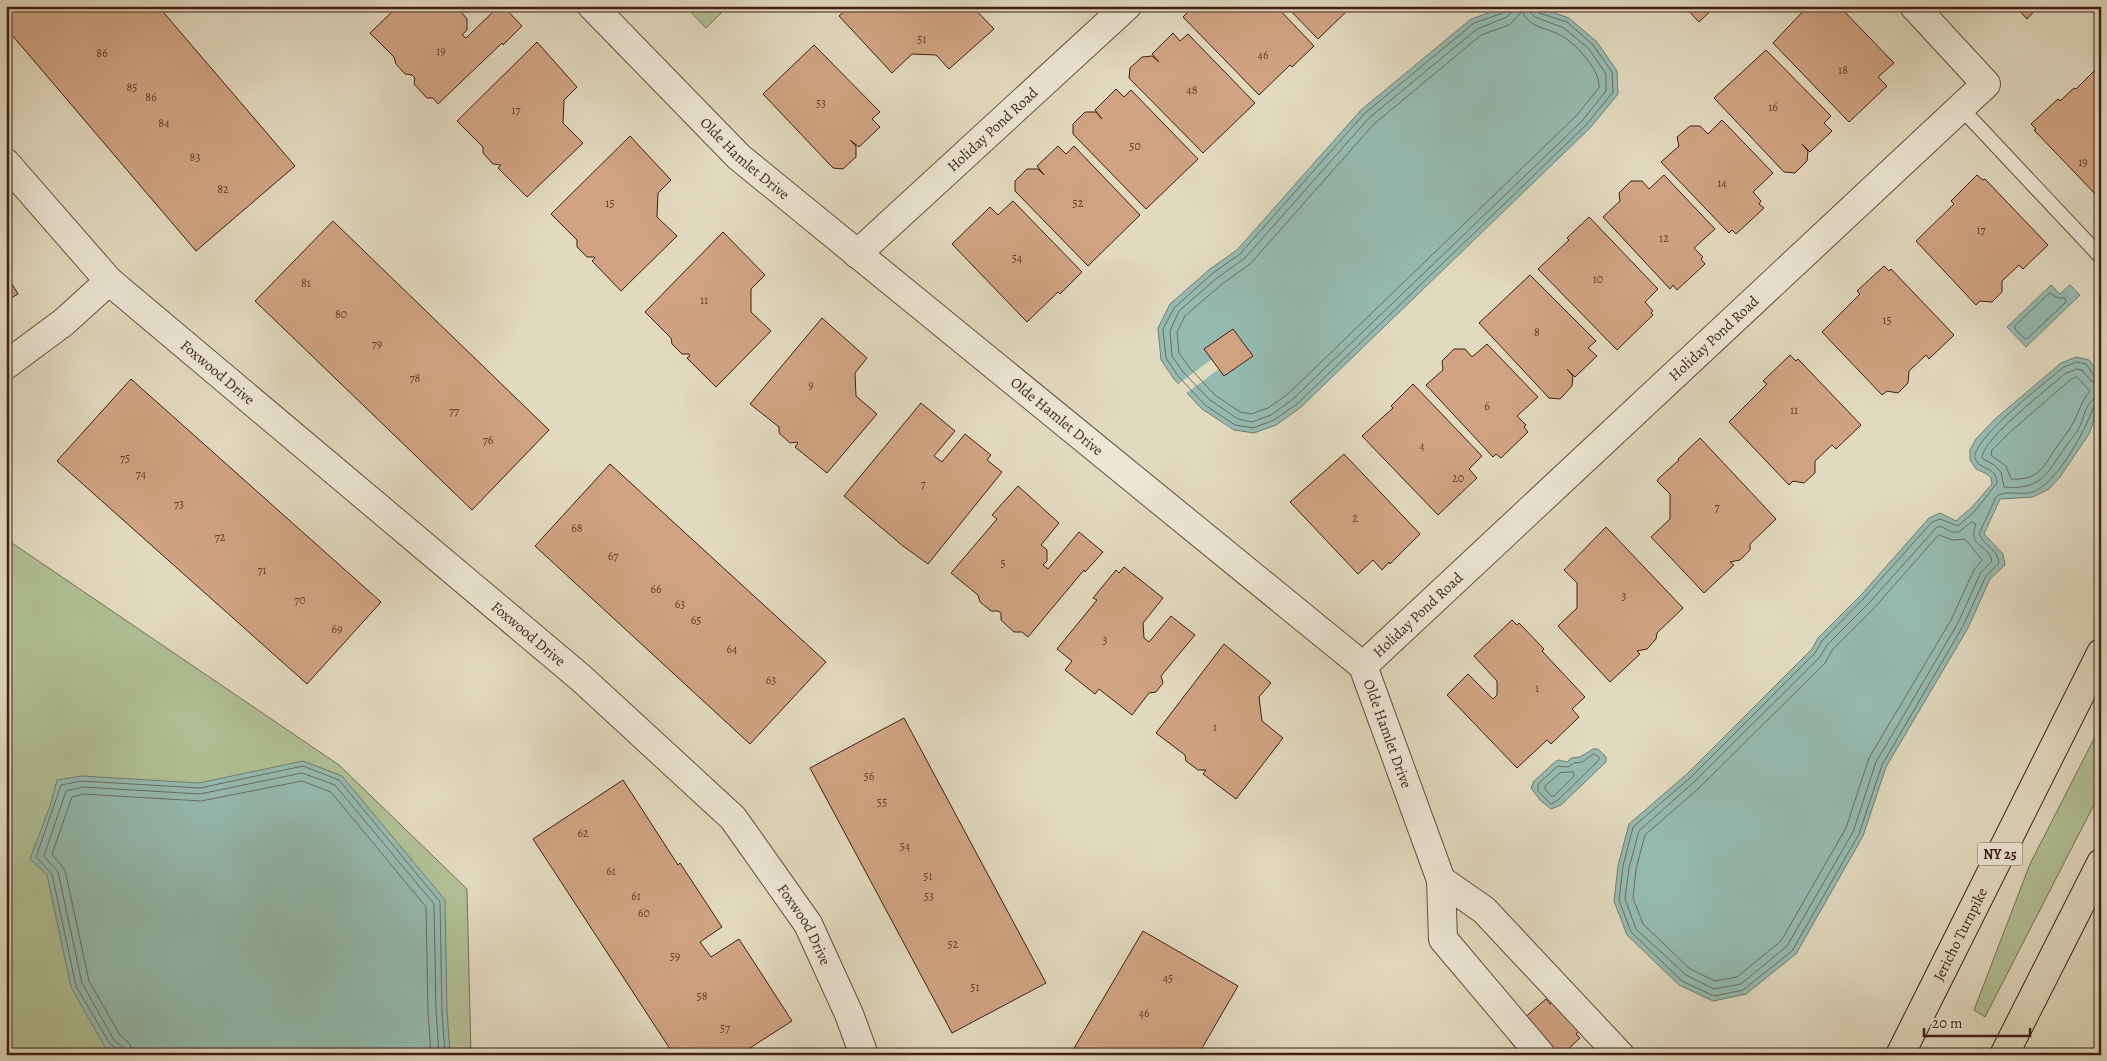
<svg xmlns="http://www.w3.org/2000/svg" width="2107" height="1061" font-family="Alegreya,serif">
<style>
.green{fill:#b0c094;stroke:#787054}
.water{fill:#95bbb1;stroke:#737d72}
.pier{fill:#e2dabf}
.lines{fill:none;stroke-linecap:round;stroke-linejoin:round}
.shore{stroke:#6a6d62;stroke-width:1}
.building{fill:#d0a482;stroke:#401f13}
.service-casing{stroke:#684e3e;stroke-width:16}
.minor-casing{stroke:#684e3e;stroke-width:30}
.primary-casing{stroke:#401f13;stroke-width:30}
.service{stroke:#ece7d5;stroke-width:14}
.minor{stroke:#ece7d5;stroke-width:28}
.primary{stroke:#e2dabf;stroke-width:28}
.labels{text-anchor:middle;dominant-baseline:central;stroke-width:4;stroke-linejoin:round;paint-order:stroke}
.number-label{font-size:12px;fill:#64402f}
.shield{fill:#ece7d5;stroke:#745b4d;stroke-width:1}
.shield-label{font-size:14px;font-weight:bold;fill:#401f13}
.street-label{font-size:15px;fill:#401f13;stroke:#ece7d5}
</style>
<rect width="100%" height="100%" fill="#e2dabf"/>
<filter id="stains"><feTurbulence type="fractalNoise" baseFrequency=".004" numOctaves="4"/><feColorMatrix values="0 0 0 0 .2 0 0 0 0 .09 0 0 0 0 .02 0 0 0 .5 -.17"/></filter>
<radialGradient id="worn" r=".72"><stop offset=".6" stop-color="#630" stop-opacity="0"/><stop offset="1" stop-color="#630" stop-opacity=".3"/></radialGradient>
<path class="green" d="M 685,6 L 728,6 L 706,28 Z
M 6,539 L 339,765 L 467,889 L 471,1055 L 6,1055 Z
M 2101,725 L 2101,791 L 1985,1017 L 1974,1010 L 2030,864 Z"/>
<path class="water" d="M 1516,6 L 1535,6 L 1569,18 L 1597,42 L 1617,71 L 1618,94 L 1590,128 L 1300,408 L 1276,425 L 1254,433 L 1234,430 L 1202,409 L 1174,379 L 1161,360 L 1158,328 L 1170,304 L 1210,269 L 1237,250 L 1361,110 L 1471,19 L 1505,7 Z
M 2051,285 L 2060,294 L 2070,285 L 2080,295 L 2026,347 L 2007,327 Z
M 2076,357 L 2089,360 L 2101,377 L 2101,402 L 2089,434 L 2060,477 L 2049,489 L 2033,497 L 2000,499 L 1984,534 L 2003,554 L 2005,565 L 1990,579 L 1968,628 L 1886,767 L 1863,836 L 1796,954 L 1746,994 L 1713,1001 L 1679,985 L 1627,935 L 1614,901 L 1618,866 L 1629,824 L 1687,774 L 1812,649 L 1818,638 L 1861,595 L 1929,518 L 1940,513 L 1956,521 L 1972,507 L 1992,484 L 1991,478 L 1987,474 L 1976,469 L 1970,460 L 1970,450 L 1976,439 L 1995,419 L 2061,363 Z
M 1593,749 L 1598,749 L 1606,757 L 1606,762 L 1561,805 L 1551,809 L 1540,800 L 1531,788 L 1534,781 L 1556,761 L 1559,760 L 1567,762 L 1571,758 L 1580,757 Z
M 303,761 L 342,776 L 445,900 L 447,1010 L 450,1055 L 117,1055 L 106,1049 L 71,987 L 47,875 L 30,859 L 50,806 L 57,780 L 82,776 L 199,783 Z"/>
<path class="pier" d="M 1212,359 L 1219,369 L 1185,394 L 1177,385 Z"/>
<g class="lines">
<path class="shore" d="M 1506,6 L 1503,13 L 1474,23 L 1364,114 L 1240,254 L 1213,273 L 1174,308 L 1163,329 L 1166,358 L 1178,376 L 1205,405 L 1235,425 L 1253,428 L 1274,420 L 1297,404 L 1586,125 L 1613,92 L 1612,72 L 1593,45 L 1567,22 L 1539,13 L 1536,6
M 1512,6 L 1511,13 L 1507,17 L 1477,29 L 1369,118 L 1245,258 L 1217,278 L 1179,311 L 1170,331 L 1172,356 L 1183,372 L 1210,400 L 1238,419 L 1252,422 L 1271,415 L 1293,399 L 1582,121 L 1606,91 L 1606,74 L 1589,49 L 1564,28 L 1535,17 L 1531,13 L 1530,6
M 1522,12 C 1533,29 1541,26 1558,34 C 1574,41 1601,70 1599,88 L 1576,116 L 1288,394 L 1268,408 L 1251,414 L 1240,412 L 1215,395 L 1189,367 L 1179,353 L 1177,332 L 1185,316 L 1222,284 L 1250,264 L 1374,124 L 1481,35 L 1509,25 Z
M 2050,293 L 2058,298 L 2065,298 L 2066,302 L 2028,338 L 2025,339 L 2015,329 L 2015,326 Z
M 2077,377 L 2090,391 C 2081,401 2079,413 2072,425 C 2068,432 2063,438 2058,445 C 2044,465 2040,481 2011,479 L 2006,466 L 1991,455 L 1992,450 L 2009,433 L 2070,380 Z
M 2101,378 L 2095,377 L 2086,364 L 2077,362 L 2064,367 C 2048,380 1971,440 1975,458 C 1979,471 1996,465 1997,483 L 1975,511 L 1958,526 L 1940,519 L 1932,522 L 1864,598 L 1822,641 L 1815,653 L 1690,778 L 1633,827 L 1623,866 L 1619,900 L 1631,932 L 1682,981 L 1714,996 L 1743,990 L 1792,951 L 1859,834 L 1882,765 L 1963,626 L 1986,576 L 1999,563 C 1998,549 1984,546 1979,534 L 1996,497 C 2004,489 2022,496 2033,492 C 2058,482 2085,431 2094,406 L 2101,404
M 2101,384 L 2091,381 L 2082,370 L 2077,369 L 2066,373 C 2051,386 1981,440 1982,458 L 1994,465 L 2001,472 L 2004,487 C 2040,490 2046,475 2064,449 C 2069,441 2076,435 2080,426 C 2085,415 2086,398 2101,397
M 1972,522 L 1976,524 C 1967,548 1988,543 1992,561 L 1981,572 L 1958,623 L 1876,762 L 1853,832 L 1787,946 L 1741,984 L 1714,989 L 1686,975 L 1636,929 L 1625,899 L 1629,868 L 1639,831 L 1694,782 L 1820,657 L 1827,645 L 1869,603 L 1936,528 L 1940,526 L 1952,532 L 1958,532 Z
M 1939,535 L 1953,540 L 1965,539 L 1982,560 L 1974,570 L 1951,620 L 1869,758 L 1846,828 L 1781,941 L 1737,977 L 1715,981 L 1690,969 L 1643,924 L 1633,898 L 1636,869 L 1645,835 L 1699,788 L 1825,663 L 1833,649 L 1874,608 Z
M 1594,754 L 1599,757 L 1599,760 L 1557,801 L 1551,804 L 1538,791 L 1538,784 L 1558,766 L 1568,767 L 1574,763 L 1582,762 Z
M 1573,772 L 1574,776 L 1554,796 L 1551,796 L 1545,789 L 1545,786 L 1560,773 Z
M 118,1055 L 117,1049 L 110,1044 L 76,986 L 52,874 L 36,857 L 61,785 L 82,781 L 200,788 L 303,766 L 339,780 L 440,902 L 442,1010 L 445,1055
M 125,1055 L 123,1047 L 114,1040 L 82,983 L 58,872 L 44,856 L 66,791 L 83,787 L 200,794 L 302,773 L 335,785 L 434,904 L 436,1010 L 439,1055
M 132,1055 L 130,1044 L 120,1035 L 89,981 L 65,870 L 52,854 L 72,797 L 83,794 L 201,801 L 302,781 L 331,792 L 426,907 L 428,1011 L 431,1055"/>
</g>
<path class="building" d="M 6,6 L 158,6 L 295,166 L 196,251 L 6,28 Z
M 398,6 L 469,6 L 462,13 L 467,19 L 467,30 L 462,35 L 466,38 L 499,6 L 503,6 L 522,26 L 503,45 L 502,43 L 438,104 L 433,98 L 427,98 L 414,84 L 415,78 L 412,75 L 405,74 L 396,64 L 394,57 L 370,33 Z
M 850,6 L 972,6 L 994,29 L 949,69 L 936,55 L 912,54 L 892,73 L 839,16 Z
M 1194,6 L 1276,6 L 1314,46 L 1292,67 L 1290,65 L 1259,95 L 1183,17 Z
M 1286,6 L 1355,6 L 1351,11 L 1349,9 L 1318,39 Z
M 1684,6 L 1716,6 L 1699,22 Z
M 1808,6 L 1839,6 L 1894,63 L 1878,77 L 1887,86 L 1849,122 L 1773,43 Z
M 2015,6 L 2039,6 L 2027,19 Z
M 1173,33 L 1180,41 L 1188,34 L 1255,103 L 1203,153 L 1129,78 L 1130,68 L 1142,57 L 1152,56 L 1159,62 L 1152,54 Z
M 537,42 L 577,87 L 564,100 L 563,123 L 583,143 L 527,197 L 498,168 L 501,165 L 493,164 L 483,153 L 483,147 L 457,121 Z
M 814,45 L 880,112 L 872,119 L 880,127 L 859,147 L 850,140 L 856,146 L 856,157 L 843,169 L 833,168 L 763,94 Z
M 1766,50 L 1831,116 L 1824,123 L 1832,131 L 1810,152 L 1802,144 L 1808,151 L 1807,161 L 1795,173 L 1784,172 L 1714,98 Z
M 2101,64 L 2101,194 L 2098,197 L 2034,130 L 2036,129 L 2031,124 L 2058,99 L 2060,101 L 2074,88 L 2076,89 Z
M 1116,89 L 1124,97 L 1131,90 L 1198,159 L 1146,209 L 1073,134 L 1073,124 L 1085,112 L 1096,112 L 1102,119 L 1095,110 Z
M 1722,120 L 1773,173 L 1753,192 L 1761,201 L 1759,204 L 1764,208 L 1736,234 L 1732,230 L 1729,233 L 1661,162 L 1679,146 L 1677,137 L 1690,126 L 1700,126 L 1708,134 Z
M 630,136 L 671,180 L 658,193 L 657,217 L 677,236 L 621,291 L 592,261 L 595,258 L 594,257 L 587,257 L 577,247 L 577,240 L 551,214 Z
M 1058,146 L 1066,154 L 1074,146 L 1140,215 L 1088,266 L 1015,191 L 1015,181 L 1027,169 L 1038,169 L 1044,175 L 1037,166 Z
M 1664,175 L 1715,229 L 1694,248 L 1703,257 L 1701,259 L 1705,264 L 1677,290 L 1673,285 L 1670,289 L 1603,217 L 1620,201 L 1619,193 L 1631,181 L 1642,181 L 1649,189 Z
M 1977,175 L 1983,180 L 1985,179 L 2048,245 L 2023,269 L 2019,265 L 2002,281 L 2002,292 L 1992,302 L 1980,301 L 1976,305 L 1916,241 L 1954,204 L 1951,201 Z
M 1013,201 L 1082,272 L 1060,294 L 1058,292 L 1027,322 L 952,244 L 990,207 L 998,215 Z
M 1589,217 L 1658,289 L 1645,302 L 1653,311 L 1651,313 L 1653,315 L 1617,350 L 1538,269 L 1569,240 L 1567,238 Z
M 333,221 L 549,430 L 472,510 L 255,301 Z
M 723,232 L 765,275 L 751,289 L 751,312 L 771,331 L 716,387 L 687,358 L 690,356 L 689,354 L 682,354 L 672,344 L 671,338 L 645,312 Z
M 1884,266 L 1889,271 L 1891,269 L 1954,335 L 1929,359 L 1926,355 L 1909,371 L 1908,383 L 1898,393 L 1887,391 L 1882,395 L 1822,332 L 1860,294 L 1857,291 Z
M 6,274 L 18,294 L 6,301 Z
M 1530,275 L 1596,341 L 1588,348 L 1597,356 L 1575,377 L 1567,369 L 1573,376 L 1572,386 L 1560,399 L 1549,398 L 1479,323 Z
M 822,318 L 867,358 L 855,373 L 856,396 L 877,414 L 827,473 L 795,447 L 798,443 L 797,442 L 790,443 L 779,433 L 779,427 L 750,404 Z
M 1233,329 L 1253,356 L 1224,376 L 1204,349 Z
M 1487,344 L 1538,397 L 1517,416 L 1526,425 L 1524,427 L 1528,432 L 1501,458 L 1496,454 L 1493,457 L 1426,385 L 1443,370 L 1442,361 L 1454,349 L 1465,349 L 1472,357 Z
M 1790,355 L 1796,361 L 1798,359 L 1861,425 L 1836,449 L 1832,445 L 1815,461 L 1815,473 L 1804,483 L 1793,481 L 1789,485 L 1729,422 L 1767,384 L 1763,381 Z
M 131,379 L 381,602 L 307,684 L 57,461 Z
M 1413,384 L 1482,456 L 1469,469 L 1477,478 L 1438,515 L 1362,436 L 1393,408 L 1391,406 Z
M 921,403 L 955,431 L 934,456 L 942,462 L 965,434 L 991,455 L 987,460 L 1002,472 L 928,564 L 903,546 L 844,496 Z
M 1700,438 L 1776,519 L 1750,544 L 1750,550 L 1740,560 L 1730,562 L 1734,565 L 1704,593 L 1651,537 L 1670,519 L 1670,494 L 1657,481 L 1659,478 L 1679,460 L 1678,459 Z
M 1344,454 L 1420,534 L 1390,564 L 1389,562 L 1382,570 L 1373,560 L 1358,574 L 1290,502 Z
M 610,464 L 826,662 L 750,744 L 535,546 Z
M 1018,486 L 1059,523 L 1041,545 L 1047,550 L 1047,561 L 1043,565 L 1048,569 L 1079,532 L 1103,552 L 1085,572 L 1084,570 L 1028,637 L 1022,632 L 1014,632 L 1001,620 L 1001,613 L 998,611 L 991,611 L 980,602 L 978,595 L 951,573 L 997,519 L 992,515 Z
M 1606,527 L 1683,608 L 1657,633 L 1656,639 L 1647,649 L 1637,651 L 1640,654 L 1610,682 L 1558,626 L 1577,608 L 1577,583 L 1564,570 Z
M 1124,567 L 1163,598 L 1143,623 L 1144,638 L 1149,642 L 1171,616 L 1195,635 L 1161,676 L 1163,683 L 1156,692 L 1149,693 L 1132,715 L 1099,689 L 1095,694 L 1065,670 L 1072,661 L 1057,649 L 1097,600 L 1093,598 L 1116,570 L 1119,573 Z
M 1512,620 L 1517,625 L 1519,623 L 1544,649 L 1542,651 L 1585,697 L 1572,709 L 1579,717 L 1551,744 L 1547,740 L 1517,768 L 1447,695 L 1468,674 L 1493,699 L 1497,695 L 1497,681 L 1474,656 Z
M 1224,644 L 1271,683 L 1259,697 L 1262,721 L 1283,738 L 1236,799 L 1203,774 L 1206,770 L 1198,770 L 1186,761 L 1185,755 L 1156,733 Z
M 904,718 L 1046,983 L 952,1033 L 810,768 Z
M 623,780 L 678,865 L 680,863 L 722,927 L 700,942 L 711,957 L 739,939 L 792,1021 L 739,1055 L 674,1055 L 533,839 Z
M 1143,931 L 1238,986 L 1198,1055 L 1070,1055 Z
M 1570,986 L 1596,1015 L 1576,1034 L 1580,1038 L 1562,1055 L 1556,1055 L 1554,1052 L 1551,1055 L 1522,1055 L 1509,1040 L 1528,1024 L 1523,1019 L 1546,999 L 1550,1004 Z"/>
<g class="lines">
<g class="service-casing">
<path id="service" d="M 1961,108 L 2101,257"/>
</g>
<g class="minor-casing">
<g id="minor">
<path id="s1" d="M 592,6 L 739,157 L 1363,666 L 1441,880 L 1443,939 L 1541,1055"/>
<path d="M 6,163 L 109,281 L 64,322 L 6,365"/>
<path id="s2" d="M 857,254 L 1127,6"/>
<path id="s3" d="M 109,281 L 581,678 L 733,818 L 808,924 L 849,1014 L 864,1055"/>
<path id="s4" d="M 1363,666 L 1986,84 L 1914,6"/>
<path d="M 1441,880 L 1484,910 L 1620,1055"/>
</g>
</g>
<g class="primary-casing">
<g id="primary">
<path id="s5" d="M 1900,1055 L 2101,653"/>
<path d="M 2004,1055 L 2101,863"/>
</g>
</g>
<use href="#service" class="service"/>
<use href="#minor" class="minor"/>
<use href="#primary" class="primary"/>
</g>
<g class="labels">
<g class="number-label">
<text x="922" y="39">51</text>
<text x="441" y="51">19</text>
<text x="102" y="53">86</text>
<text x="1263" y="55">46</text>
<text x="1843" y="70">18</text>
<text x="132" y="87">85</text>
<text x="1192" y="90">48</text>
<text x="151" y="97">86</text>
<text x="821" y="103">53</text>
<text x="1773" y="107">16</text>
<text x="516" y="110">17</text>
<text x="164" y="123">84</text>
<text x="1135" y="146">50</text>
<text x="195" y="157">83</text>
<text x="2083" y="162">19</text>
<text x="1722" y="183">14</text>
<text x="223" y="189">82</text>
<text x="610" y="203">15</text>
<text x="1078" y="203">52</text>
<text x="1981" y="230">17</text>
<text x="1664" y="238">12</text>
<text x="1017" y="258">54</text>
<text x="1598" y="279">10</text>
<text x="306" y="283">81</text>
<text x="704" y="300">11</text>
<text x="341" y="314">80</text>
<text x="1887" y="320">15</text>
<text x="1537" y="332">8</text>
<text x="377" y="344">79</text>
<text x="415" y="378">78</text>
<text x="811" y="385">9</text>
<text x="1487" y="406">6</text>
<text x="1794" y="410">11</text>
<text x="454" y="411">77</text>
<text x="488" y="440">76</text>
<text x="1422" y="446">4</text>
<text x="125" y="458">75</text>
<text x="141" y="474">74</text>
<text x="1458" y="478">20</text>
<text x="923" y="484">7</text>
<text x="179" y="504">73</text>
<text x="1717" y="507">7</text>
<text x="1355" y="518">2</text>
<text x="577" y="528">68</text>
<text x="220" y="537">72</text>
<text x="613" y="556">67</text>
<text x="1003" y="563">5</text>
<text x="262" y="570">71</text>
<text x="656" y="589">66</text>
<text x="1624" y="596">3</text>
<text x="300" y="600">70</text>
<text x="680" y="604">63</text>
<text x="696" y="620">65</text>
<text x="337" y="629">69</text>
<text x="1105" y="640">3</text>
<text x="732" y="649">64</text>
<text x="771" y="680">63</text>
<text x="1537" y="688">1</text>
<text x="1215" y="727">1</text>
<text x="869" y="776">56</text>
<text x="882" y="802">55</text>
<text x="583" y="833">62</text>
<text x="905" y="846">54</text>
<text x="611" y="871">61</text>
<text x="928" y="876">51</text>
<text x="636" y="896">61</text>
<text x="929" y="896">53</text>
<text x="644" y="913">60</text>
<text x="953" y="944">52</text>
<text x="675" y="956">59</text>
<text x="1168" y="978">45</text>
<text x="975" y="987">51</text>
<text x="702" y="996">58</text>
<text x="1144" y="1013">46</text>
<text x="725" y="1028">57</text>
</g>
<rect class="shield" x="1977.5" y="842.5" width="45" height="23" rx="4"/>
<g class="shield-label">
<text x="2000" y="854">NY 25</text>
</g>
<g class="street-label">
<text stroke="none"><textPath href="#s2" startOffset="184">Holiday Pond Road</textPath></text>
<text stroke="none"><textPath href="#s1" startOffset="216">Olde Hamlet Drive</textPath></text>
<text stroke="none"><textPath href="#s4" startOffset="480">Holiday Pond Road</textPath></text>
<text stroke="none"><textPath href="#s3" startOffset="142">Foxwood Drive</textPath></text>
<text stroke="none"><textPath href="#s1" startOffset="621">Olde Hamlet Drive</textPath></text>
<text stroke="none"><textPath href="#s4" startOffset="75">Holiday Pond Road</textPath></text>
<text stroke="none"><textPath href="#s3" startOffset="548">Foxwood Drive</textPath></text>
<text stroke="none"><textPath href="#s1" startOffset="1088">Olde Hamlet Drive</textPath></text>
<text stroke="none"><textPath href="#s3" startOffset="952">Foxwood Drive</textPath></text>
<text stroke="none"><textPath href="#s5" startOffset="135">Jericho Turnpike</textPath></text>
</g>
</g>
<rect width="2107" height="1061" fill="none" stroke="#e2dabf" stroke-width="25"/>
<rect x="8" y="8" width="2092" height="1046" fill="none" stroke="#401f13" stroke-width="2.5"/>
<rect x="12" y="12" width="2082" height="1036" fill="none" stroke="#401f13"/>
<path d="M1924 1028v8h106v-8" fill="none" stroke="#401f13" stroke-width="2.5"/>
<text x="1932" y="1028" font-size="15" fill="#401f13" stroke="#ece7d5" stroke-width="4" paint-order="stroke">20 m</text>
<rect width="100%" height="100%" filter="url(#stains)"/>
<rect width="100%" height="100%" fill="url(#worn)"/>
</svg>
